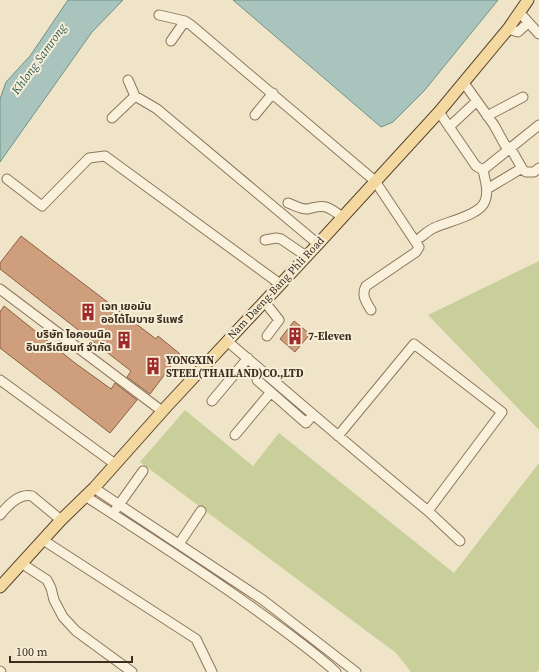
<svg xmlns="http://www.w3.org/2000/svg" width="539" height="672" font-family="'Source Serif 4','Noto Sans Thai',serif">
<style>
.green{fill:#c9cf9b}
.water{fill:#a9c4bc;stroke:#6f938a}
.building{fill:#cf9f7d;stroke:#8d5f41}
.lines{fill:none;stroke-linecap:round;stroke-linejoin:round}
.minor-casing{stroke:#8d765c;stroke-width:11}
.major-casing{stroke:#5b4430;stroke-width:13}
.minor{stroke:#faf1dc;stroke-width:9}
.major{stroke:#f3d9a0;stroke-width:11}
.labels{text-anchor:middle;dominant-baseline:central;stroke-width:4;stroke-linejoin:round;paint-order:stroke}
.street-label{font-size:11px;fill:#3d2e20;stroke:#f7eed8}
.poi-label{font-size:11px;font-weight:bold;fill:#3d2e20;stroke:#f7eed8;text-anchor:start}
.water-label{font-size:12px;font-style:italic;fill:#2f5d5a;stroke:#f7eed8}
</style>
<rect width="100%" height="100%" fill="#f0e4c8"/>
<path class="green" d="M 539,261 L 539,430 L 428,315 Z
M 185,410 L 253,466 L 279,433 L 454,573 L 539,463 L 539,670 L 537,672 L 411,672 L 396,653 L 140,462 Z"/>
<path class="water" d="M 68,0 L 123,0 L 92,32 L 0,162 L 0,99 L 6,82 L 30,56 Z
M 233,0 L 498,0 L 424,91 L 393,122 L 381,127 Z"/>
<path class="building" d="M 21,236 L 156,339 L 158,336 L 180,354 L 150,394 L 127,377 L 131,371 L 0,269 L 0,263 Z
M 4,306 L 75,363 L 111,389 L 115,383 L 137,400 L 110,433 L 0,348 L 0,312 Z
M 294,321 L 310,334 L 295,352 L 280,339 Z"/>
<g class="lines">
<g class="minor-casing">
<path id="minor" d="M 520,13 L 539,34
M 159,15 L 185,21 L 191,25 L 375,181 L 419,247 L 416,252 L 366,286 C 361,295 366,302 371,310
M 508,29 L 518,32 L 528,23
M 171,41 L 185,21
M 128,80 L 135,96
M 464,83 L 494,125 L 505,145 L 511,149 L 523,170 L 526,172 L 534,172 L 539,168
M 255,115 L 273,93
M 487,116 L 523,97
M 112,118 L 135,96 L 157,109 L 318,244
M 449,127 L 477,101
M 483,170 L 539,125
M 7,179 L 42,206 L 89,158 L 105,156 L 280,284
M 487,189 L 522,168
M 288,203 C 294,205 300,209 307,209 C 313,208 319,205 326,207 C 332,209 337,213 342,217
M 421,237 C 425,234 429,230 434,228 C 446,222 481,215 485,201 C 489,191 485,180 483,170 L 476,166 L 439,112
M 265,240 L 276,238 L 281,239 L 306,256
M 0,289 L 162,411
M 264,301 L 279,320 L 267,336
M 227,341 C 294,398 360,455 428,511 L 502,412 L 414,344 L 338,436
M 0,380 L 115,464
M 257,380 L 306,423 L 313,415
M 212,401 L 248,358
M 235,435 L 271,392
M 94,488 L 263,600 L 356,672
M 85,496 C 138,530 191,564 242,600 C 274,623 307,646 336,672
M 116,509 L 143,471
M 428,511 L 460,541
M 0,515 C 8,505 19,493 32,496 L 61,520
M 43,540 L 196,639 L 212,672
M 179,544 L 201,511
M 21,563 L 47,580 L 51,588 L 54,600 L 63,617 L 76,631 L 132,672
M 0,671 L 1,672"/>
</g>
<g class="major-casing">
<path id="major" d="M 0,587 L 61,520 L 94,488 L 168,405 L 318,244 L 439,112 L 508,29 L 528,0"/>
</g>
<use href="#minor" class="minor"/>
<use href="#major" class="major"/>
</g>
<defs>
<g id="building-bare" transform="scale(1.38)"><path d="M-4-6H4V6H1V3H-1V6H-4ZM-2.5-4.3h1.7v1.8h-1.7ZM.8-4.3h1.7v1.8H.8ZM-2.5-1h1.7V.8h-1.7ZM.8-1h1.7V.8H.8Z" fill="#9e2a2b" stroke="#f7eed8" stroke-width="2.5" paint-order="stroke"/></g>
</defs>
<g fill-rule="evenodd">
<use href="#building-bare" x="88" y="312"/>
<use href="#building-bare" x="295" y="336"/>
<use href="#building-bare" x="124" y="340"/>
<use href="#building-bare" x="153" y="366"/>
</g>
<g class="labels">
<g class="street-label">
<text transform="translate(276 288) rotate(-47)">Nam Daeng-Bang Phli Road</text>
</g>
<g class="poi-label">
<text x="101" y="306">เจท เยอมัน<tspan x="101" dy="13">ออโต้โมบาย รีแพร์</tspan></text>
<text x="111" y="334" text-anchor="end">บริษัท ไอคอนนิค<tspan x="111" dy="13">อินกรีเดียนท์ จำกัด</tspan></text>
<text x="308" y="336">7-Eleven</text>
<text x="166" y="360">YONGXIN<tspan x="166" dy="13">STEEL(THAILAND)CO.,LTD</tspan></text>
</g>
<g class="water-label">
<text transform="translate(39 59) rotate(-54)">Khlong Samrong</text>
</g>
</g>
<path d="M10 656v6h122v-6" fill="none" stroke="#3d2e20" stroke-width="2"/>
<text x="16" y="656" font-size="12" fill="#3d2e20" stroke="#f7eed8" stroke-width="3" paint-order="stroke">100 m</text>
</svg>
